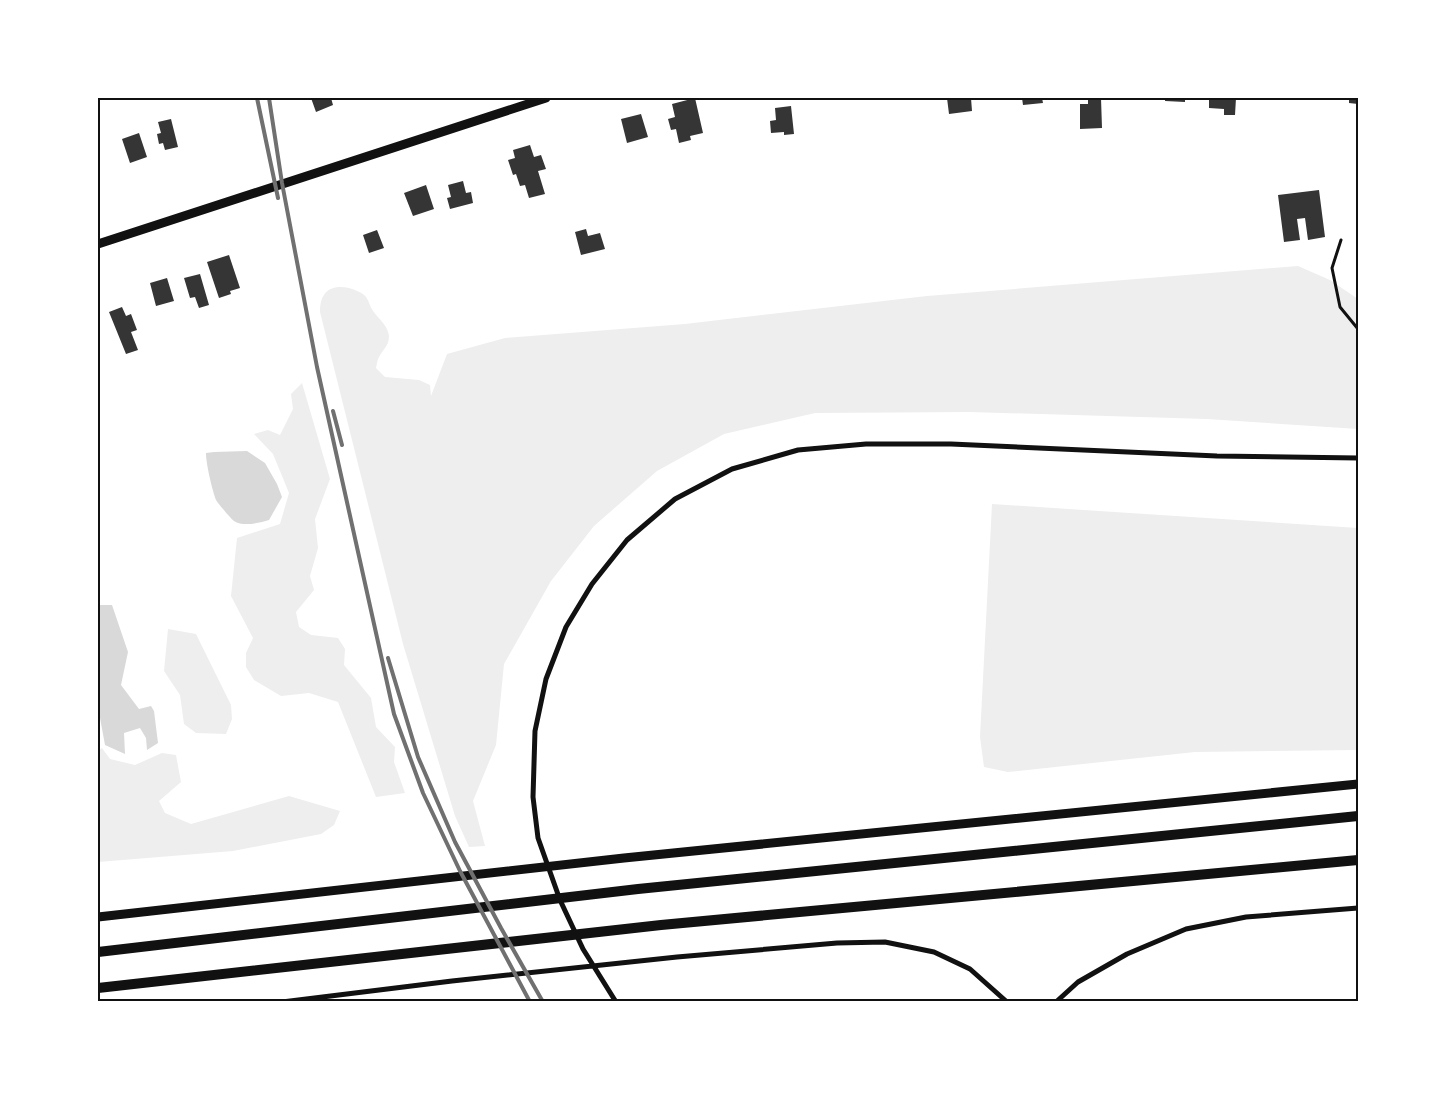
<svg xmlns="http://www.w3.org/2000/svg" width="1456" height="1099" font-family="'Work Sans',sans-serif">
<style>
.green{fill:#eee}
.water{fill:#d9d9d9}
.building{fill:#353535}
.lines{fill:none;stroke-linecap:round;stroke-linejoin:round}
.service{stroke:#111;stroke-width:3}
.minor{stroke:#111;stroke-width:5}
.secondary{stroke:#111;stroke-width:9}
.primary{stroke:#111;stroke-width:9}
.trunk{stroke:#111;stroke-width:10}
.rail{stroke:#707070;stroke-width:4}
.neatline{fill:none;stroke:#111;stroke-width:2}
</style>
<rect width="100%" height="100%" fill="#fff"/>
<path class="green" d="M 1298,266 L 1330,280 L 1358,299 L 1358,429 L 1207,419 L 970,412 L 815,413 L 724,434 L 657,471 L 594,526 L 551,581 L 504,664 L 496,745 L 473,801 L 485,846 L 469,847 L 455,816 L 403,644 L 320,312 C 320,293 329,284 349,288 C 355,290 362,292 366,297 C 369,301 370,307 373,311 C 379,319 388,326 389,336 C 389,346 383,349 379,357 C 377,360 377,364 376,368 L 385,377 L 419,380 L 430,385 L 431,396 L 447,354 L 505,338 L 685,324 L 927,296 Z
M 302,383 L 330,479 L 315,519 L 318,548 L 310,576 L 314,590 L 296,612 L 299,627 L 311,635 L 338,638 L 345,649 L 344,665 L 371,698 L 376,727 L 395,747 L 394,762 L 405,793 L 376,797 L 338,702 L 309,693 L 281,696 L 254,680 L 246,667 L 246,653 L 253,638 L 231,596 L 237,538 L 280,524 L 289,493 L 273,454 L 254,434 L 268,430 L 280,435 L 293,409 L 291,394 Z
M 992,504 L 1358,528 L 1358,750 L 1195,752 L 1008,772 L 984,767 L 980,737 Z
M 168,629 L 196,634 L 231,705 L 232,719 L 226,734 L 196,733 L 184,724 L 180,695 L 164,671 Z
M 102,748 L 110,759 L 135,765 L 162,753 L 176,755 L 181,782 L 159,801 L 165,813 L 191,824 L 289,796 L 340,811 L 334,825 L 321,834 L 233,851 L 98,862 L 98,751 Z"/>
<path class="water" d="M 247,451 L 265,463 L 277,484 L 282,497 L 269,520 C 259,523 243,527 234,521 C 231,519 217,502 216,500 C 212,489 206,464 206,453 L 214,452 Z
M 98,605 L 112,605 L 128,652 L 121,685 L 139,709 L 151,706 L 154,711 L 158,743 L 147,750 L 146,738 L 140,728 L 124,733 L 125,754 L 105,745 L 98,707 Z"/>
<path class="building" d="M 311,98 L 331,98 L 333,105 L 316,112 Z
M 695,98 L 703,133 L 690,136 L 691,140 L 679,143 L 676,129 L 671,130 L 668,119 L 675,117 L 672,104 Z
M 947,98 L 971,98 L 972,111 L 949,114 Z
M 1022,98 L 1042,98 L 1043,103 L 1023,105 Z
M 1088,98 L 1101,98 L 1102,128 L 1080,129 L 1080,104 L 1088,104 Z
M 1165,98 L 1185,98 L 1185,102 L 1165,101 Z
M 1209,98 L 1236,98 L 1235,115 L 1224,115 L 1224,109 L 1209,108 Z
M 1349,98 L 1358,98 L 1358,104 L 1349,103 Z
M 791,106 L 794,134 L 784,135 L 784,132 L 771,133 L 770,121 L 776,120 L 775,108 Z
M 641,114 L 648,137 L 627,143 L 621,119 Z
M 171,119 L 178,147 L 165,150 L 163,143 L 159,144 L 157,134 L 161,133 L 158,122 Z
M 139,133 L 147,157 L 130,163 L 122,139 Z
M 530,145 L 534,157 L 541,155 L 546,169 L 538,171 L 545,194 L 529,198 L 525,185 L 520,186 L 516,174 L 513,175 L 508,160 L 515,158 L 513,150 Z
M 463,181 L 466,193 L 471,192 L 473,203 L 450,209 L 447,198 L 451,197 L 448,185 Z
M 426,185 L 434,209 L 413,216 L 404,193 Z
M 1319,190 L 1325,237 L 1308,240 L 1305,218 L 1297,219 L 1300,240 L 1284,242 L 1278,195 Z
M 586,229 L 588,236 L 600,233 L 605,249 L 581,255 L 575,232 Z
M 377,230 L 384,248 L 369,253 L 363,235 Z
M 229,255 L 240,288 L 230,291 L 231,294 L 219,298 L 207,262 Z
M 200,274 L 209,305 L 199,308 L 195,297 L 190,298 L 184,278 Z
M 167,278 L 174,301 L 156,306 L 150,283 Z
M 122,307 L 126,316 L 131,314 L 137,330 L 131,332 L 138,350 L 126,354 L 109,312 Z"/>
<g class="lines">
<path class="service" d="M 1341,240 L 1332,268 L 1340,307 L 1358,329"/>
<path class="minor" d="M 282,1002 L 452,981 L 677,957 L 837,943 L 885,942 L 934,952 L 970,969 L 1007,1002
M 616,1002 L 583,949 L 560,900 L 538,838 L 533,797 L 535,731 L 546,679 L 566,627 L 592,584 L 627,540 L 675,499 L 732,469 L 798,450 L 866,444 L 951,444 L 1217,456 L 1358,458
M 1056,1002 L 1078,982 L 1127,954 L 1186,929 L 1246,917 L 1358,908"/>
<path class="secondary" d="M 98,917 L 624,858 L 1358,784"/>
<path class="primary" d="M 98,244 L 546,98"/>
<path class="trunk" d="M 98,952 L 638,889 L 1358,816
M 98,988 L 661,925 L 1358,860"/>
<path class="rail" d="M 257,98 L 278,198
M 269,98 L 282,183 L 317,367 L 394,714 L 423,793 L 460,871 L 530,1002
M 333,411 L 342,445
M 388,658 L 418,757 L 455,842 L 501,928 L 543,1002"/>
</g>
<rect width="1456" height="1099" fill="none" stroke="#ffffff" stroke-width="198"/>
<rect x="99" y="99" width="1258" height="901" class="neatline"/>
</svg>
